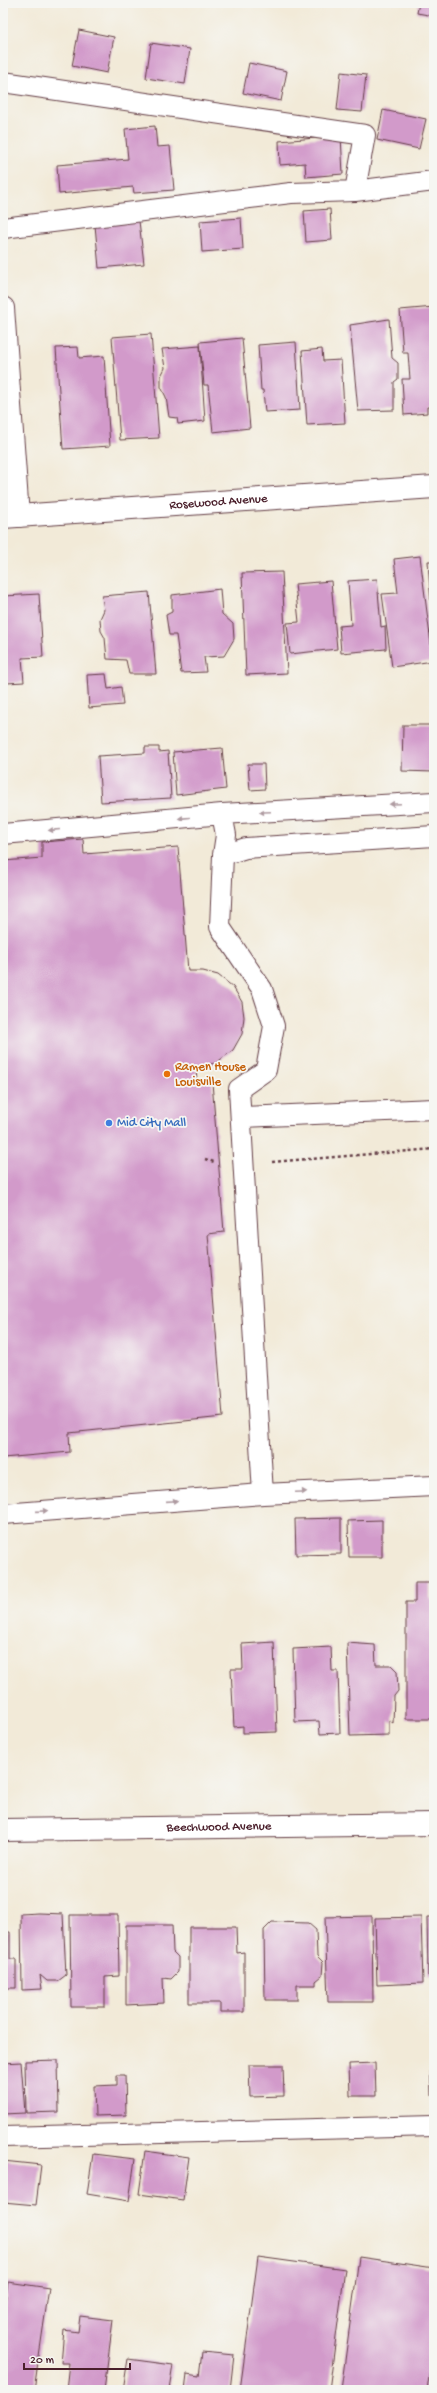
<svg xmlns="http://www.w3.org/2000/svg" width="437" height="2393" font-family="'Gochi Hand',sans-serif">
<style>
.building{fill:#d29aca}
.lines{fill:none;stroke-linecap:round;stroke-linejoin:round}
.lane-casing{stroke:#633d45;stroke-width:22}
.street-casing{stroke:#633d45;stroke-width:24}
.path{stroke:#633d45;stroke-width:2.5;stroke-dasharray:3 3;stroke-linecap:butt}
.lane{stroke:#fff;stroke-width:20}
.street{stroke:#fff;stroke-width:22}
.oneway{fill:#ae9aa0}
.food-dot{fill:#e8710a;stroke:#f6f6f2;stroke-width:1.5}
.shop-dot{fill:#3f7fe0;stroke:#f6f6f2;stroke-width:1.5}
.labels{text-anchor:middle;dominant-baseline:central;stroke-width:3.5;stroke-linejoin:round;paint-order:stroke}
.street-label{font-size:13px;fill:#4a1f2b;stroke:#f6f6f2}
.food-label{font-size:13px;fill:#c56008;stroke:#f6f6f2;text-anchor:start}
.shop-label{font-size:13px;fill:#366cbe;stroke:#f6f6f2;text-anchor:start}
</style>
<rect width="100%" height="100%" fill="#f6f6f2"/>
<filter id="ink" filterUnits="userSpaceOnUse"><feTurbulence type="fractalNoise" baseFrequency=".025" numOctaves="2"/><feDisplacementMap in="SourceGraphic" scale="8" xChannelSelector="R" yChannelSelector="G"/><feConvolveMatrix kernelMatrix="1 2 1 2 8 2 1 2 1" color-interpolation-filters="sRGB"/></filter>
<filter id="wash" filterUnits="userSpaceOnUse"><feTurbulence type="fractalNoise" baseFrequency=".012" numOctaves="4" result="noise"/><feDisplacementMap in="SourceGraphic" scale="16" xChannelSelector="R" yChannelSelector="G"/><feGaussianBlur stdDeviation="0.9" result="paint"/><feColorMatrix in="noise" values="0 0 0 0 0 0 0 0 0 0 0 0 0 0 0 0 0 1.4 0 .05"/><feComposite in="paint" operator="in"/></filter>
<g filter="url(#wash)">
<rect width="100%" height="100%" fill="#f2ead8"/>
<g id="blocks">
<path class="building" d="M 419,3 L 434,3 L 434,16 L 417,13 Z
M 79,30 L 114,37 L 107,73 L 72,66 Z
M 151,43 L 190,49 L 185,84 L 146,78 Z
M 249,63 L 287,71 L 281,101 L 243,93 Z
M 341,72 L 366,75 L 362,112 L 337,110 Z
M 383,110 L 426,119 L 419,149 L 377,140 Z
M 155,126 L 157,147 L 170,146 L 174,190 L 134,193 L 133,187 L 59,194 L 57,165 L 128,159 L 125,129 Z
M 341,136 L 343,174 L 306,177 L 305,163 L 280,165 L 279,141 Z
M 330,209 L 332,240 L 306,242 L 304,211 Z
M 241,218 L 243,249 L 202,252 L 200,221 Z
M 139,221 L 144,264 L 99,268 L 95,225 Z
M 434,307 L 434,407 L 427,407 L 427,413 L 404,415 L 402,379 L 410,379 L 408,353 L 403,353 L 400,310 Z
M 389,319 L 392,358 L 398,363 L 398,379 L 394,382 L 394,410 L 358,411 L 350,325 Z
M 151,334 L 159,438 L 120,440 L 112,337 Z
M 242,338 L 250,428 L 213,432 L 208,385 L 204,385 L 200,342 Z
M 296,342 L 300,410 L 265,412 L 263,390 L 261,390 L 258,345 Z
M 200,346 L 205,421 L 178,424 L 177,418 L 169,417 L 166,397 L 161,387 L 161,376 L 165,368 L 162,349 Z
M 78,347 L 79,358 L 104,356 L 110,446 L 63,449 L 56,348 Z
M 322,349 L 323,361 L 341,360 L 345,423 L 307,425 L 302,351 Z
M 420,556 L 433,661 L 392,667 L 382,594 L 398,593 L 394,559 Z
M 428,561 L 434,561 L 434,619 L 432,619 Z
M 282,572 L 287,673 L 246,675 L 242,573 Z
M 377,579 L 381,627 L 385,626 L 386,649 L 341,653 L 339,626 L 351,625 L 348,581 Z
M 331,581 L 337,649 L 290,654 L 287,623 L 299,622 L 295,584 Z
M 220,589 L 222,614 L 233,624 L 234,639 L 224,656 L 204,657 L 206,672 L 181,673 L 176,635 L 169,635 L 166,615 L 172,612 L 172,595 Z
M 149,592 L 156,674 L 129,674 L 126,660 L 107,659 L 105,638 L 101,631 L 100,619 L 104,610 L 102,596 Z
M 39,594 L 43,657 L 22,658 L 24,682 L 7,683 L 3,596 Z
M 106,674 L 108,689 L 121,687 L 123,705 L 89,708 L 87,675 Z
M 403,725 L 434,725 L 434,772 L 402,771 Z
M 145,747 L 159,747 L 159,752 L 168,751 L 171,798 L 101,802 L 98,756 L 145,753 Z
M 222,748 L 226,789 L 176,795 L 173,752 Z
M 248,764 L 264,764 L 265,789 L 250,790 Z
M 83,839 L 84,854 L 178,847 L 188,971 L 203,971 L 218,975 L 233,987 L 242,1002 L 244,1017 L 242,1034 L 233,1050 L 216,1063 L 196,1067 L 197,1083 L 212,1082 L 224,1232 L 208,1234 L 223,1417 L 69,1433 L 70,1452 L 3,1458 L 3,861 L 42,858 L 42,842 Z
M 341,1518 L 341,1554 L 296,1555 L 295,1519 Z
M 382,1520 L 382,1557 L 349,1557 L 348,1521 Z
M 415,1583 L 430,1583 L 430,1600 L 434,1600 L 434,1719 L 406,1719 L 406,1602 L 415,1602 Z
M 274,1642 L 277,1732 L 243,1733 L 243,1726 L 234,1727 L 231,1669 L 243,1669 L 242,1644 Z
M 347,1643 L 375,1645 L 376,1665 L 391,1665 L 397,1671 L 398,1691 L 394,1696 L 393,1723 L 389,1720 L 389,1735 L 350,1736 Z
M 331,1647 L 332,1671 L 338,1671 L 340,1733 L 320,1734 L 319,1721 L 295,1722 L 293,1649 Z
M 39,1913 L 63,1914 L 66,1975 L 58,1981 L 47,1981 L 40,1975 L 42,1989 L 22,1990 L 21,1914 Z
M 70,1915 L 118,1915 L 119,1976 L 105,1977 L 105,2007 L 71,2007 Z
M 372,1916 L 373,2002 L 328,2002 L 325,1917 Z
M 421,1917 L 423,1983 L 377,1985 L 375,1918 Z
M 427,1917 L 434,1917 L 434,1976 L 428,1976 Z
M 272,1922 L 308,1923 L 316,1930 L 317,1956 L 323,1962 L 322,1976 L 316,1981 L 316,1985 L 297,1985 L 297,2000 L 265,2000 L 264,1930 Z
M 126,1925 L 172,1925 L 173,1952 L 178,1957 L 178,1972 L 171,1979 L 163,1978 L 164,2003 L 126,2005 Z
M 189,1927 L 236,1927 L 237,1953 L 244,1952 L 244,2012 L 220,2012 L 220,2003 L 189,2003 Z
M 3,1932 L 10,1932 L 10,1959 L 16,1959 L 16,1988 L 3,1988 Z
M 58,2060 L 59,2112 L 26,2113 L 25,2061 Z
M 430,2061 L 434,2061 L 434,2095 L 431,2095 Z
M 21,2062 L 25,2113 L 3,2114 L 3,2063 Z
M 375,2063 L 376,2096 L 350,2096 L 349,2064 Z
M 249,2065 L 283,2065 L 284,2096 L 250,2097 Z
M 117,2075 L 125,2075 L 126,2115 L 95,2116 L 94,2086 L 117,2085 Z
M 145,2151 L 189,2157 L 183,2200 L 139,2194 Z
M 93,2154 L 135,2159 L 129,2201 L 87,2194 Z
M 3,2161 L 41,2165 L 36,2205 L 3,2202 Z
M 258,2257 L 345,2269 L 329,2390 L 240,2390 Z
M 359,2257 L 434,2268 L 434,2339 L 427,2390 L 341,2390 Z
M 8,2282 L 49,2288 L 34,2390 L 3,2390 L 3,2317 Z
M 80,2316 L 113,2320 L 104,2390 L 66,2390 L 69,2363 L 61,2363 L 64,2330 L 78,2332 Z
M 202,2352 L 234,2355 L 230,2390 L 185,2390 L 187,2374 L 199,2376 Z
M 128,2359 L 173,2365 L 169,2390 L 123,2390 Z"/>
</g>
</g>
<g filter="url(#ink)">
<use href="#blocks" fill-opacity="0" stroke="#633d45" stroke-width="1"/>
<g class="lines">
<g class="lane-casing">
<path id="lane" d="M 3,82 L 365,135 L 355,191
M 3,228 L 291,193 L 355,191 L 434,181
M 222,814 L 226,835 L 223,855 L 220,927 L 262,989 L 274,1026 L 266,1070 L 239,1089 L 263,1494
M 3,834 L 222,814 L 434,802
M 223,855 L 246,848 L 434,836
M 242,1117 L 434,1109
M 3,1514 L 263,1494 L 434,1486
M 3,2137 L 434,2126"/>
</g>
<g class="street-casing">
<g id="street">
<path d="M 3,308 L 18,516"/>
<path id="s1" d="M 3,517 L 434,487"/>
<path id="s2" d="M 3,1830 L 434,1824"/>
</g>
</g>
<path class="path" d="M 205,1159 L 214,1162
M 272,1162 L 434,1149"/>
<use href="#lane" class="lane"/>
<use href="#street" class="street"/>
</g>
<defs><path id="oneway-solid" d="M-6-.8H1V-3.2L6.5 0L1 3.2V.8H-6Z"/></defs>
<g class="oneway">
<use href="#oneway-solid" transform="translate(395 804) rotate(177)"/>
<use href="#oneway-solid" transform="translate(265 812) rotate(177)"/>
<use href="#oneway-solid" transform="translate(184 818) rotate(175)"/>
<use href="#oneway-solid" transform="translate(54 830) rotate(175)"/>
<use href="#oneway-solid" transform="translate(301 1492) rotate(-3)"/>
<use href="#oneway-solid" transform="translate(172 1501) rotate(-4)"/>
<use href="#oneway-solid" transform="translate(42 1511) rotate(-4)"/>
</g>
</g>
<circle class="food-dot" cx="167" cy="1074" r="4"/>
<circle class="shop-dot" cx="109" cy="1123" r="4"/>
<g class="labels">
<g class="street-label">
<text stroke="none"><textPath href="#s1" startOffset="216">Rosewood Avenue</textPath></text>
<text stroke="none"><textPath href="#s2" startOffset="216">Beechwood Avenue</textPath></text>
</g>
<g class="food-label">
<text x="175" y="1067">Ramen House<tspan x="175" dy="15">Louisville</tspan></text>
</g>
<g class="shop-label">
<text x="117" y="1123">Mid City Mall</text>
</g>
</g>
<rect width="437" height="2393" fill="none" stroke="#f6f6f2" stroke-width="16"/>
<path d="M24 2363v6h106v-6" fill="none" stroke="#4a1f2b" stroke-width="2"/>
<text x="30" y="2363" font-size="12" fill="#4a1f2b" stroke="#f6f6f2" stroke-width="3" paint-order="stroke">20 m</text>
</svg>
